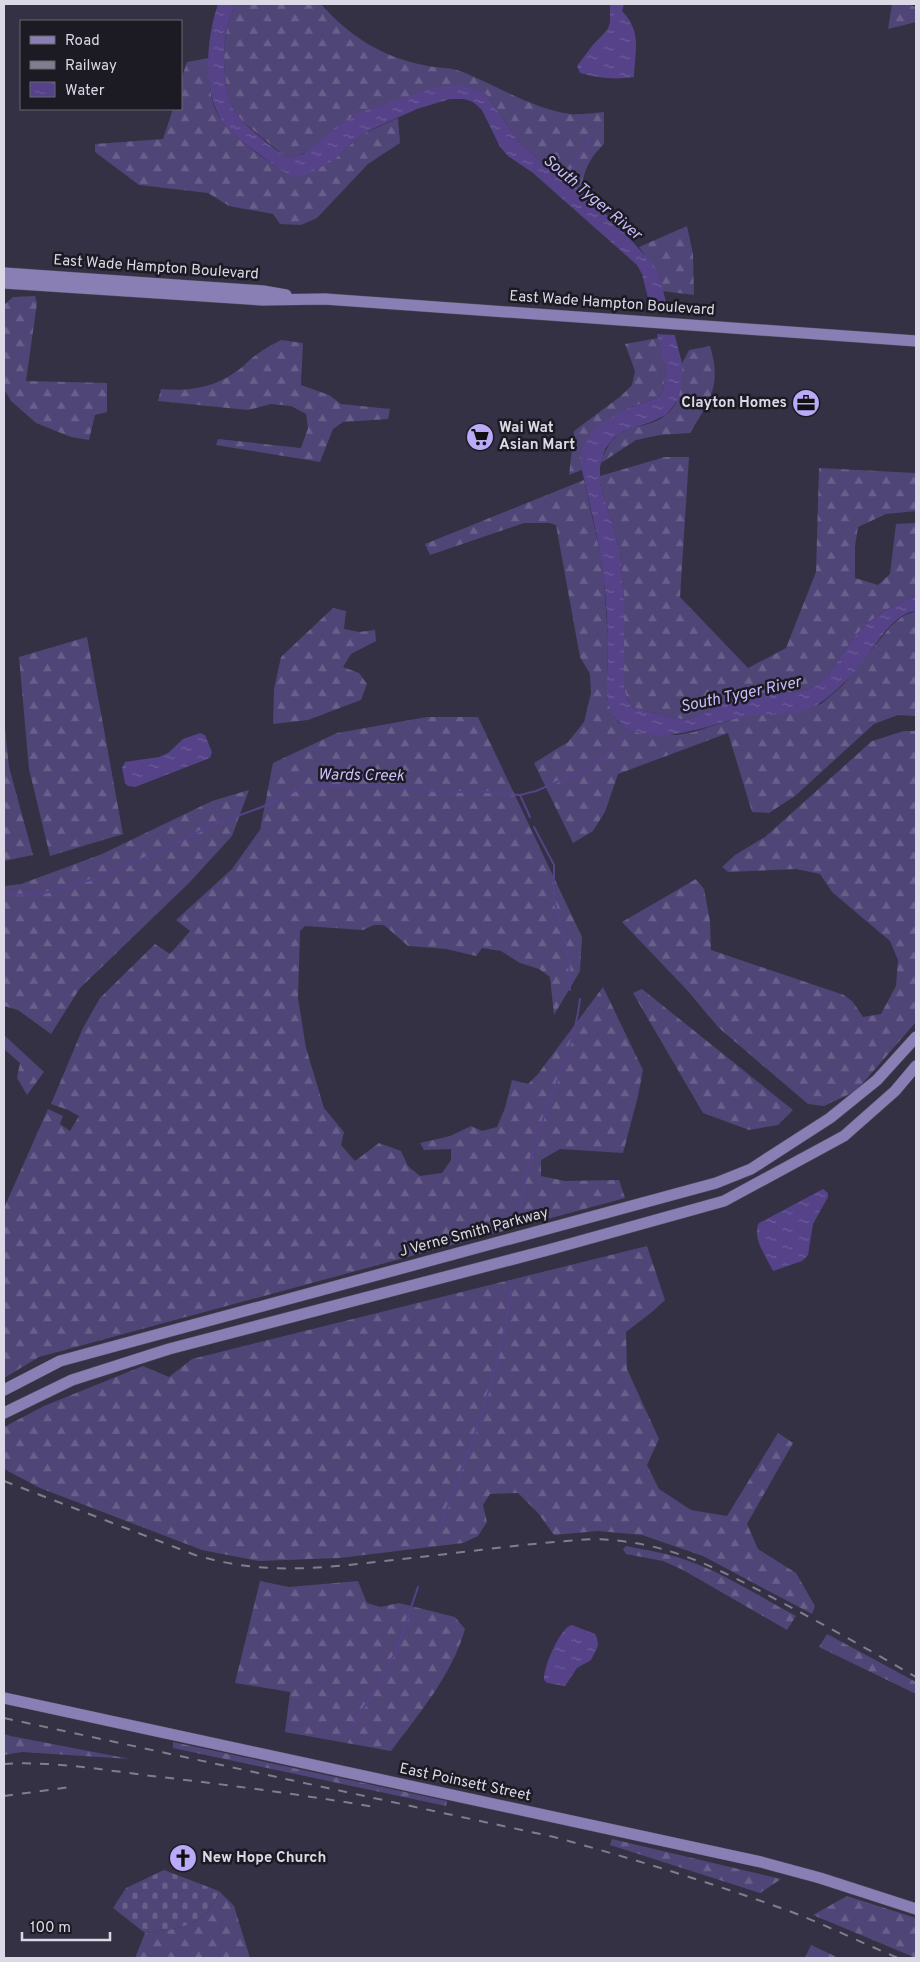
<svg xmlns="http://www.w3.org/2000/svg" width="920" height="1962" font-family="Overpass,sans-serif">
<style>
.forest{fill:url(#forest-firs)}
.cemetery{fill:url(#cemetery-stones)}
.water{fill:url(#water-ripples)}
.pier{fill:#343144}
.lines{fill:none;stroke-linecap:round;stroke-linejoin:round}
.stream{stroke:#554289;stroke-width:2}
.major-casing{stroke:#514e5f;stroke-width:12}
.major{stroke:#8a7fb4;stroke-width:11}
.rail{stroke:#807d8e;stroke-width:2;stroke-dasharray:9 9;stroke-linecap:butt}
.labels{text-anchor:middle;dominant-baseline:central;stroke-width:5;stroke-linejoin:round;paint-order:stroke}
.street-label{font-size:15px;fill:#dbd9e6;stroke:#1c1a23}
.poi-label{font-size:15px;font-weight:bold;fill:#dbd9e6;stroke:#1c1a23;text-anchor:start}
.water-label{font-size:16px;font-style:italic;fill:#c9bdfb;stroke:#1c1a23}
</style>
<defs>
<pattern id="forest-firs" width="22" height="20" patternUnits="userSpaceOnUse" patternTransform="scale(1.25)"><rect width="22" height="20" fill="#504577"/><path d="M5 1l3.5 6h-7zM16 11l3.5 6h-7z" fill="#695f8a"/></pattern>
<pattern id="cemetery-stones" width="16" height="16" patternUnits="userSpaceOnUse" patternTransform="scale(1.25)"><rect width="16" height="16" fill="#504577"/><path d="M2 7V4a2 2 0 0 1 4 0v3zM10 15v-3a2 2 0 0 1 4 0v3z" fill="#695f8a"/></pattern>
<pattern id="water-ripples" width="26" height="14" patternUnits="userSpaceOnUse" patternTransform="scale(1.25)"><rect width="26" height="14" fill="#554289"/><path d="M2 4q2-2 4 0t4 0M15 11q2-2 4 0t4 0" fill="none" stroke="#6d5d9a"/></pattern>
</defs>
<rect width="100%" height="100%" fill="#343144"/>
<path class="forest" d="M 235,4 L 321,4 C 348,35 382,57 423,65 C 435,68 449,67 460,71 C 494,84 535,110 570,114 C 581,115 593,113 604,112 L 604,144 C 590,157 584,170 581,189 L 544,164 L 518,141 L 486,94 C 450,98 391,98 360,113 C 338,123 311,156 289,158 C 278,152 271,144 261,137 C 253,129 242,123 236,113 C 224,95 222,54 226,34 C 228,23 232,14 235,4 Z
M 892,4 L 906,4 L 916,7 L 916,22 L 888,29 Z
M 209,58 C 209,76 209,99 218,115 C 232,138 259,154 279,169 L 330,163 L 361,135 L 398,118 L 400,143 L 368,164 L 317,218 L 301,225 L 280,224 L 273,214 L 229,206 L 208,193 L 139,185 L 95,152 L 95,144 L 163,139 L 173,109 L 181,109 L 181,80 L 187,62 Z
M 687,226 L 693,254 L 694,295 L 662,291 L 659,275 L 639,247 Z
M 35,296 L 37,303 L 26,381 L 107,383 L 107,412 L 95,415 L 89,440 L 71,437 L 36,423 L 11,401 L 4,389 L 4,305 L 13,297 Z
M 658,338 L 666,371 L 663,392 L 657,398 L 623,410 L 581,466 L 582,470 L 569,475 L 574,431 L 621,396 L 632,385 L 635,371 L 625,344 Z
M 281,340 L 303,343 L 301,385 L 329,395 L 341,404 L 390,409 L 388,419 L 343,422 L 333,429 L 320,462 L 216,445 L 218,439 L 301,448 L 308,428 L 306,414 L 291,406 L 271,404 L 248,410 L 158,401 L 161,389 C 188,391 210,389 234,373 C 241,369 246,363 252,358 C 261,351 271,345 281,340 Z
M 710,346 C 722,385 710,400 690,433 L 660,435 L 636,440 L 601,463 C 617,413 649,437 672,409 C 683,395 679,380 682,364 C 683,360 687,355 689,350 Z
M 665,457 L 689,457 L 680,597 L 748,668 L 786,648 L 816,572 L 819,468 L 916,473 L 916,511 L 886,514 L 858,527 L 855,546 L 855,578 L 878,585 L 890,574 L 896,524 L 916,523 L 916,596 C 887,607 865,621 847,647 C 839,657 834,669 825,678 C 803,701 769,689 741,696 C 724,701 709,713 692,718 C 689,719 685,720 681,719 C 675,718 636,709 633,707 C 627,702 625,694 624,686 L 624,602 L 620,550 L 600,484 L 600,476 Z
M 584,480 L 601,557 L 604,581 L 608,640 L 607,698 L 613,715 L 619,723 L 639,732 L 677,735 L 694,732 L 740,717 L 766,714 L 821,704 L 843,685 L 891,626 L 903,616 L 916,611 L 916,716 L 898,715 L 874,724 L 795,796 L 769,813 L 752,812 L 728,733 L 618,774 L 605,812 L 593,831 L 573,843 L 534,763 L 568,742 L 584,722 L 591,693 L 590,674 L 580,657 L 556,525 L 549,523 L 524,523 L 430,555 L 425,544 Z
M 333,608 L 346,611 L 344,629 L 359,632 L 375,630 L 376,641 L 351,654 L 343,667 L 359,673 L 367,684 L 361,700 L 308,720 L 273,724 L 274,689 L 281,657 Z
M 87,637 L 123,834 L 50,856 L 29,769 L 19,657 Z
M 427,717 L 478,717 L 582,937 L 580,971 L 554,1015 L 550,977 L 539,969 L 520,963 L 501,951 L 482,948 L 476,956 L 446,949 L 408,946 L 384,925 L 374,925 L 363,930 L 305,926 L 300,931 L 298,998 L 306,1048 L 324,1108 L 344,1132 L 341,1145 L 355,1161 L 379,1143 L 401,1151 L 408,1166 L 420,1176 L 442,1173 L 451,1160 L 451,1149 L 424,1150 L 420,1143 L 450,1136 L 471,1126 L 482,1131 L 497,1127 L 505,1108 L 512,1080 L 528,1084 L 538,1074 L 603,987 L 643,1070 L 638,1096 L 623,1153 L 560,1149 L 541,1160 L 541,1176 L 565,1181 L 619,1180 L 625,1198 L 39,1357 L 4,1378 L 4,1208 L 48,1109 L 63,1116 L 60,1124 L 70,1131 L 79,1116 L 68,1110 L 51,1104 L 83,1028 L 100,998 L 155,944 L 170,954 L 190,931 L 176,920 L 232,869 L 260,830 L 273,763 L 337,733 Z
M 4,720 L 9,767 L 33,855 L 4,861 Z
M 904,731 L 916,731 L 916,1022 L 856,1091 L 824,1106 L 808,1104 L 719,1028 L 686,989 L 622,922 L 696,879 L 704,889 L 710,921 L 711,950 L 844,995 L 853,1002 L 863,1017 L 881,1014 L 896,986 L 898,960 L 890,941 L 832,892 L 820,874 L 796,869 L 728,872 L 722,867 L 735,855 L 765,837 L 872,741 Z
M 249,790 L 232,836 L 189,883 L 80,988 L 51,1034 L 18,1010 L 4,1006 L 4,886 L 21,884 L 102,854 L 212,801 Z
M 642,989 L 793,1110 L 778,1125 L 749,1130 L 703,1113 L 633,993 Z
M 4,1035 L 44,1072 L 27,1095 L 17,1078 L 20,1063 L 4,1049 Z
M 647,1246 L 665,1300 L 652,1312 L 626,1332 L 627,1369 L 659,1439 L 647,1465 L 659,1489 L 691,1510 L 727,1516 L 778,1433 L 793,1443 L 747,1524 L 758,1549 L 796,1573 L 815,1606 L 812,1614 L 703,1556 L 642,1535 L 598,1531 L 554,1535 L 538,1513 L 518,1493 L 490,1494 L 483,1505 L 487,1522 L 478,1536 L 463,1543 L 340,1558 L 259,1561 L 202,1550 L 40,1488 L 4,1469 L 4,1427 L 44,1406 L 143,1366 L 169,1377 L 192,1359 Z
M 626,1546 C 646,1550 666,1553 686,1560 C 724,1573 760,1597 796,1616 L 787,1630 L 683,1570 L 663,1561 L 626,1554 L 623,1549 Z
M 260,1581 L 289,1587 L 358,1581 L 367,1603 L 380,1607 L 399,1603 L 455,1617 L 465,1629 C 452,1675 419,1714 391,1751 L 285,1732 L 290,1692 L 235,1683 Z
M 827,1634 L 916,1682 L 916,1694 L 819,1647 Z
M 4,1734 L 11,1736 L 130,1759 L 22,1752 L 4,1755 Z
M 173,1742 L 447,1801 L 446,1806 L 173,1748 Z
M 612,1839 L 781,1879 L 760,1893 L 610,1845 Z
M 219,1891 L 234,1906 L 250,1958 L 135,1958 L 145,1933 C 180,1928 205,1928 219,1891 Z
M 847,1896 L 916,1918 L 916,1958 L 813,1915 Z
M 811,1945 L 839,1958 L 805,1958 Z"/>
<path class="cemetery" d="M 164,1870 L 219,1891 C 205,1928 180,1928 145,1933 L 113,1908 L 126,1888 Z"/>
<path class="water" d="M 218,4 L 235,4 C 232,14 228,23 226,33 C 222,54 224,95 236,113 C 243,124 270,146 282,154 L 289,158 L 303,154 L 335,128 L 360,112 L 434,88 L 457,85 L 465,86 L 486,94 L 518,141 L 544,164 L 581,189 L 619,227 L 651,262 L 659,275 L 682,363 L 682,381 L 679,397 L 672,408 L 666,415 L 651,422 L 624,431 L 614,438 L 605,449 L 600,467 L 600,484 L 620,550 L 624,602 L 624,686 C 625,694 627,702 633,707 C 636,709 675,718 681,719 C 685,720 689,719 692,718 C 709,713 724,701 741,696 C 769,689 803,701 825,678 C 834,669 839,657 847,647 C 865,621 887,607 916,596 L 916,611 C 892,613 874,649 860,665 C 851,677 840,687 828,697 C 798,723 763,709 727,721 C 699,730 644,747 619,722 C 601,705 608,678 608,657 C 608,625 606,591 601,559 C 596,528 588,497 581,466 L 581,455 L 585,442 L 593,430 L 623,410 L 657,398 L 663,392 L 666,371 L 642,274 L 637,265 L 533,173 L 508,156 L 500,147 L 482,110 L 473,102 L 464,99 L 450,99 L 417,109 L 377,127 L 361,135 L 330,163 L 298,178 C 283,173 272,164 259,154 C 245,144 225,130 218,114 C 203,82 207,36 218,4 Z
M 610,4 L 624,4 L 622,11 C 642,31 635,51 634,77 C 616,80 597,78 580,73 L 577,66 L 592,46 L 608,29 L 610,22 Z
M 200,733 L 205,735 L 212,752 L 210,758 L 135,787 L 128,786 L 125,783 L 122,768 L 125,762 L 159,757 L 168,753 L 183,739 Z
M 823,1189 L 828,1193 L 828,1197 L 813,1224 L 808,1255 L 802,1261 L 773,1271 C 767,1258 751,1237 759,1223 Z
M 572,1625 L 595,1634 L 597,1638 L 598,1646 L 591,1660 L 577,1668 L 565,1686 L 547,1683 L 544,1680 C 543,1668 560,1627 572,1625 Z"/>
<path class="pier" d="M 647,311 L 671,312 L 677,335 L 654,334 Z"/>
<g class="lines">
<path class="stream" d="M 566,179 L 585,147 L 590,136
M 520,795 L 530,817
M 534,827 L 554,865 L 554,899 L 569,960 L 570,990
M 4,894 L 30,895 L 45,893 L 101,877 L 154,854 L 210,826 L 262,807 L 305,786 L 344,785 L 367,787 L 391,786 L 445,792 L 486,792 L 520,795 L 536,791 L 587,769 L 605,757 L 630,729
M 516,1224 C 522,1193 529,1161 539,1131 C 553,1088 575,1045 580,999
M 440,1526 C 470,1450 503,1364 512,1284
M 346,1735 L 379,1684 L 396,1651 L 418,1587"/>
<g class="major-casing">
<path id="major" d="M 4,273 L 263,291 L 286,295
M 4,283 L 262,300 L 325,299 L 916,341
M 4,1390 L 60,1361 L 716,1183 L 751,1169 L 830,1118 L 877,1080 L 916,1037
M 4,1413 L 72,1380 L 169,1349 L 548,1250 L 724,1201 L 844,1136 L 895,1091 L 916,1066
M 4,1698 L 761,1862 L 820,1878 L 916,1909"/>
</g>
<use href="#major" class="major"/>
<path class="rail" d="M 4,1481 L 195,1555 C 265,1576 323,1568 394,1560 C 460,1553 527,1543 593,1539 C 667,1541 715,1567 779,1601 C 825,1625 871,1651 916,1677
M 4,1718 L 554,1837 C 634,1859 712,1883 789,1911 C 826,1925 862,1943 898,1958
M 4,1764 C 51,1761 98,1769 144,1775 C 221,1784 298,1794 375,1807
M 4,1796 L 71,1787"/>
</g>
<defs>
<g id="office-disc" transform="scale(1.4375)"><circle r="9.5" fill="#baaaf7" stroke="#1c1a23"/><path d="M-6-3h4V-5.5h4V-3h4V5H-6ZM-1-4.5V-3h2v-1.5ZM-6 0V1H6V0Z" fill="#111"/></g>
<g id="supermarket-disc" transform="scale(1.4375)"><circle r="9.5" fill="#baaaf7" stroke="#1c1a23"/><path d="M-6-5.5h2.5l.6 2H6L4.5 2H-2.5L-4.4-4H-6ZM-1.5 3.2a1.3 1.3 0 1 0 .1 0ZM3 3.2a1.3 1.3 0 1 0 .1 0Z" fill="#111"/></g>
<g id="church-disc" transform="scale(1.4375)"><circle r="9.5" fill="#baaaf7" stroke="#1c1a23"/><path d="M-1.2-6h2.4v3.5h3.3v2.4h-3.3V6h-2.4V-.1h-3.3v-2.4h3.3Z" fill="#111"/></g>
</defs>
<g fill-rule="evenodd">
<use href="#office-disc" x="806" y="403"/>
<use href="#supermarket-disc" x="480" y="437"/>
<use href="#church-disc" x="183" y="1858"/>
</g>
<g class="labels">
<g class="street-label">
<text transform="translate(156 268) rotate(4)">East Wade Hampton Boulevard</text>
<text transform="translate(612 304) rotate(4)">East Wade Hampton Boulevard</text>
<text transform="translate(474 1233) rotate(-15)">J Verne Smith Parkway</text>
<text transform="translate(465 1783) rotate(12)">East Poinsett Street</text>
</g>
<g class="poi-label">
<text x="787" y="403" text-anchor="end">Clayton Homes</text>
<text x="499" y="428">Wai Wat<tspan x="499" dy="17">Asian Mart</tspan></text>
<text x="202" y="1858">New Hope Church</text>
</g>
<g class="water-label">
<text transform="translate(592 198) rotate(40)">South Tyger River</text>
<text transform="translate(741 695) rotate(-12)">South Tyger River</text>
<text transform="translate(361 776) rotate(1)">Wards Creek</text>
</g>
</g>
<rect width="920" height="1962" fill="none" stroke="#dbd9e6" stroke-width="10"/>
<rect x="20" y="20" width="162" height="90" fill="#1c1a23" stroke="#686671"/>
<rect x="30" y="36" width="25" height="8" fill="#8a7fb4" stroke="#686671"/>
<text x="65" y="45" font-size="15" fill="#dbd9e6">Road</text>
<rect x="30" y="61" width="25" height="8" fill="#807d8e" stroke="#686671"/>
<text x="65" y="70" font-size="15" fill="#dbd9e6">Railway</text>
<rect x="30" y="82" width="25" height="15" fill="url(#water-ripples)" stroke="#686671"/>
<text x="65" y="95" font-size="15" fill="#dbd9e6">Water</text>
<path d="M22 1932v8h88v-8" fill="none" stroke="#dbd9e6" stroke-width="2.5"/>
<text x="30" y="1932" font-size="15" fill="#dbd9e6" stroke="#1c1a23" stroke-width="4" paint-order="stroke">100 m</text>
</svg>
